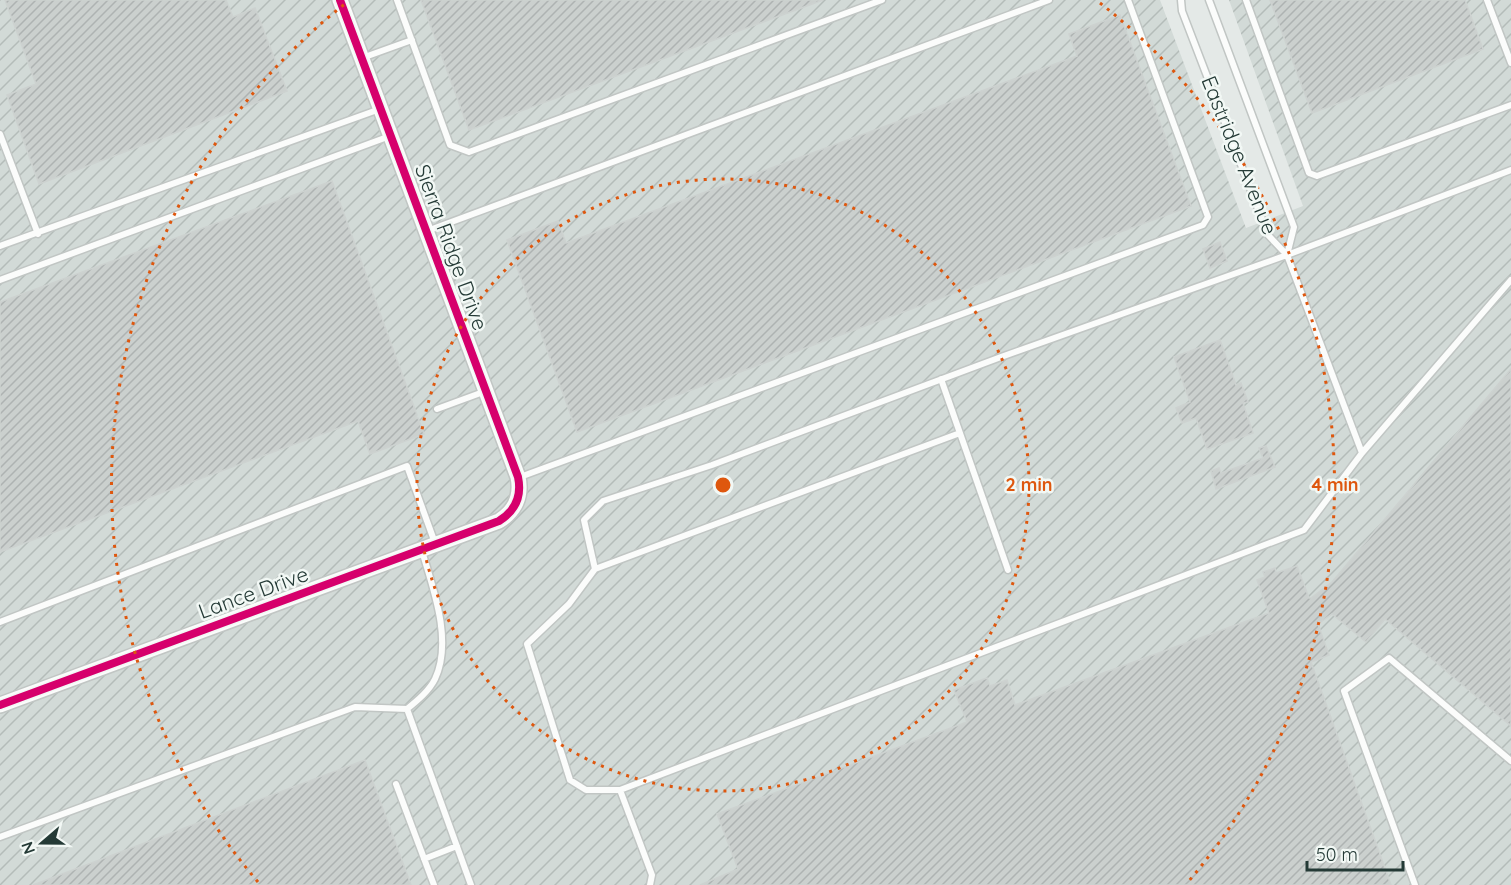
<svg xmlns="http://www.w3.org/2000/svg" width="1511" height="885" font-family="Quicksand,sans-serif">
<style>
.industrial{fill:url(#industrial-furrows)}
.building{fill:url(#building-hatch);stroke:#cdd2d0;stroke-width:1.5}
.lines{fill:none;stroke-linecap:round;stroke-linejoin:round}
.service-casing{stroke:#c1c6c4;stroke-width:9}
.tertiary-casing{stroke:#c1c6c4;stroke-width:18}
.service{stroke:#fbfcfb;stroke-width:6}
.tertiary{stroke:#fbfcfb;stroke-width:15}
.cycleway-casing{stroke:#f2f8f5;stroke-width:11}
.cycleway{stroke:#d6006c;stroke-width:8}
.ring{fill:none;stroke:#de570e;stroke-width:3;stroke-dasharray:3 6}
.labels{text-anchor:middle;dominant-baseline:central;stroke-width:5;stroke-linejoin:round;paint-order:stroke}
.street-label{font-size:21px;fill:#243a36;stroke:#f2f8f5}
.centre{fill:#de570e;stroke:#f2f8f5;stroke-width:3}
.ring-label{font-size:18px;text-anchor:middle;font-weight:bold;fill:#de570e;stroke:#f2f8f5;stroke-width:5;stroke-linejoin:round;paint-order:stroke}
</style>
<defs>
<pattern id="industrial-furrows" width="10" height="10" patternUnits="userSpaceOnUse" patternTransform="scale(1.5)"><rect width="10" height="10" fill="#d2dad7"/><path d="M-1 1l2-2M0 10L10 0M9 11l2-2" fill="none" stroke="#b4bcb9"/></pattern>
<pattern id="building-hatch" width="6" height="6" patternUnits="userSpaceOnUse" patternTransform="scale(1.5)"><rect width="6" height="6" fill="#cbd0ce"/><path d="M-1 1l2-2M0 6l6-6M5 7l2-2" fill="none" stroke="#aeb3b2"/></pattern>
</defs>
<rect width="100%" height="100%" fill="#e4e9e7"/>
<path class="industrial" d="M 0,0 L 1160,0 L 1246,228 L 1303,206 L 1229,0 L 1511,0 L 1511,885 L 0,885 Z"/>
<path class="building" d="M 5,0 L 226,0 L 233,17 L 255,8 L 287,91 L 39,184 L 7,95 L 36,84 Z
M 421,0 L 823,0 L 469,130 Z
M 1270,0 L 1465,0 L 1483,49 L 1312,113 Z
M 1120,15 L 1191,206 L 577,432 L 507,240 L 558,221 L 566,243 L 1077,56 L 1069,34 Z
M 332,181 L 417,415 L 416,418 L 418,418 L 424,434 L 370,454 L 358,421 L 0,552 L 0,302 Z
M 1220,242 L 1227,261 L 1210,268 L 1203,249 Z
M 1220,340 L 1236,385 L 1241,383 L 1248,402 L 1243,403 L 1253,433 L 1207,449 L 1196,418 L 1182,423 L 1176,408 L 1190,402 L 1174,357 Z
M 1511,369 L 1511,726 L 1385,619 L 1366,642 L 1332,614 L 1318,624 L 1329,655 L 1311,662 L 1391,885 L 700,885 L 738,869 L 717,814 L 967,722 L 954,690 L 987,678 L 990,686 L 1007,680 L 1015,705 L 1269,613 L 1257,580 L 1265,577 L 1263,572 L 1275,568 L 1276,573 L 1297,566 L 1309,598 L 1311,598 L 1332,582 Z
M 1266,446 L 1275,467 L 1216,489 L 1211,471 L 1219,468 L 1221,473 L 1263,458 L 1259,448 Z
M 365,760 L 411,885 L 33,885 Z"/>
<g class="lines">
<g class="service-casing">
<path id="service" d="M 397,0 L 450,145 L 469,152 L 882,0
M 1209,0 L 1294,227 L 1287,255
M 1246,0 L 1309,173 L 1317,176 L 1511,105
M 1487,0 L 1511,63
M 362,58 L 412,40
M 0,134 L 38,234
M 427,231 L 1049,0
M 0,246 L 380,109
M 0,280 L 390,136
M 941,379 L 1008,570
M 437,409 L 486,391
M 1362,453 L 1511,280
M 520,477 L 1203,225 L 1208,217 L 1128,0
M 422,551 C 433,588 453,641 435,679 C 429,691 418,700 407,709 L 471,885
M 595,569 L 960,433
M 0,622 L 407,466 L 435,543
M 396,784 L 434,885
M 620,790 L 586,790 L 570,780 L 527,644 L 569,604 L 595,569 L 584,520 L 603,501 L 712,465 L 1001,357 L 1287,255 L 1511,170
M 0,837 L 355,707 L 407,709
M 424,859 L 457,846
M 650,885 L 652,875 L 620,790 L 1304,530 L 1362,453 L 1287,255 L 1268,235 L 1182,11 L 1181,0
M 1415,885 L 1344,691 L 1389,658 L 1511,761"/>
</g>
<g class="tertiary-casing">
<path id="tertiary" d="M 0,705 L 499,521 C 515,511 522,496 518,477 L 340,0"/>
</g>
<use href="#service" class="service"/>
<use href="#tertiary" class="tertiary"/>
<g class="cycleway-casing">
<path id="cycleway" d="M 0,705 L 499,521 C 515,511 522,496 518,477 L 340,0"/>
</g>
<use href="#cycleway" class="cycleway"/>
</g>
<g class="ring">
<circle cx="723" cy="485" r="306"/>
<path d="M258 882A612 612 0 0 1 346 3M1100 3A612 612 0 0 1 1188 882"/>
</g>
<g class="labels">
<g class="street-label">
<text transform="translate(1240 155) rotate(68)">Eastridge Avenue</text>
<text transform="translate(452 247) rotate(70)">Sierra Ridge Drive</text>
<text transform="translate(253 592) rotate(-20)">Lance Drive</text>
</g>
</g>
<circle cx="723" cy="485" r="9" class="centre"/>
<g class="ring-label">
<text x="1029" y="491">2 min</text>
<text x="1335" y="491">4 min</text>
</g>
<g transform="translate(42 843) rotate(250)" stroke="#f2f8f5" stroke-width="4.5" paint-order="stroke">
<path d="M0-4.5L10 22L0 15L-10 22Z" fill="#243a36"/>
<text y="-9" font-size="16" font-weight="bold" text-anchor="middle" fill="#243a36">N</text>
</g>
<path d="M1307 861v9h96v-9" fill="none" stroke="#243a36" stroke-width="3"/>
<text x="1316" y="861" font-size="18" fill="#243a36" stroke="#f2f8f5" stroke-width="4.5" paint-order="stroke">50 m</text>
</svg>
